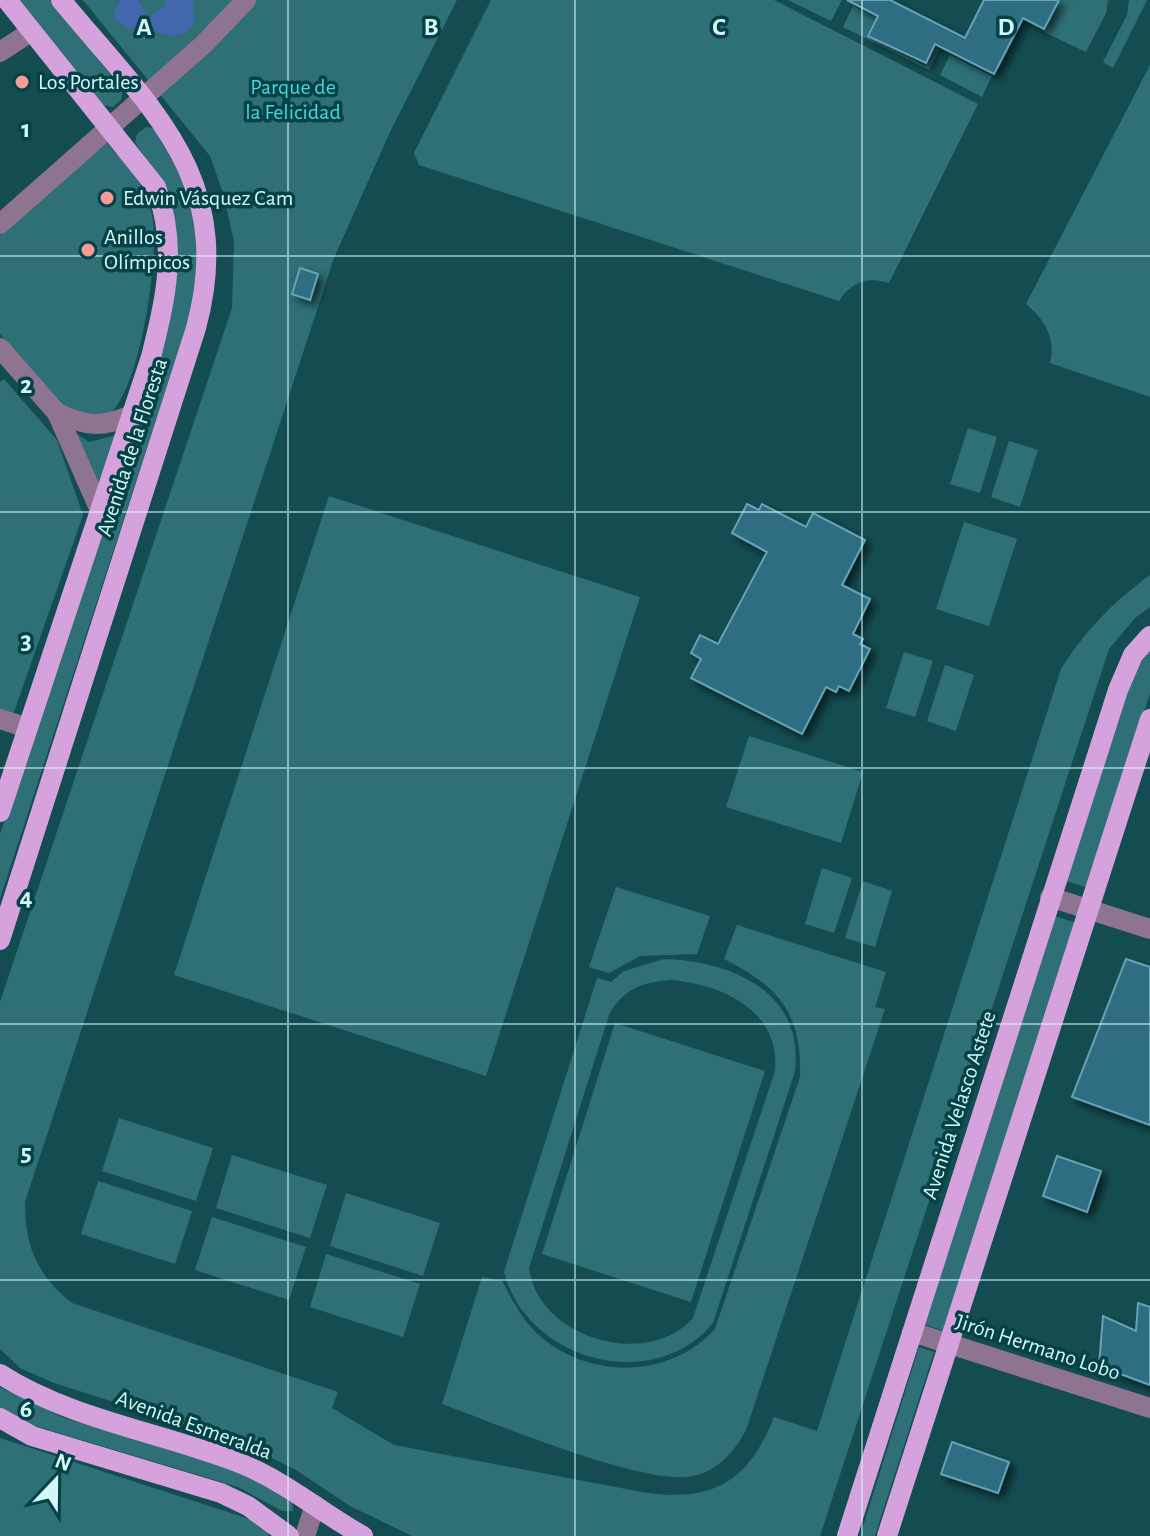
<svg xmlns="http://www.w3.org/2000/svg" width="1150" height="1536" font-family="'Alegreya Sans',sans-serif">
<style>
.green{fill:#2e7075;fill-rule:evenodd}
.water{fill:#4367ad}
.building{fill:#2f6d82;stroke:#64a2b7;stroke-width:2;filter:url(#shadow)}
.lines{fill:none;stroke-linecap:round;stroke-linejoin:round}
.minor{stroke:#8e7491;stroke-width:20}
.major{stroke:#d6a2dd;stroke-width:20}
.grid{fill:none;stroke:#d5f7fa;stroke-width:2;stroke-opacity:0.55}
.poi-dot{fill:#f59b97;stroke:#044246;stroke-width:3}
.labels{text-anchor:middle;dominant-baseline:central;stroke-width:7;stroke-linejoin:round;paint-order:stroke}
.poi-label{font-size:22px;fill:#d5f7fa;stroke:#044246;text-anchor:start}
.park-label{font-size:22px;fill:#47d5df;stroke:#044246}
.street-label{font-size:22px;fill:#d5f7fa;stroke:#044246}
.grid-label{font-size:26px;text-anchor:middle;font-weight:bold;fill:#d5f7fa;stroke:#044246;stroke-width:7;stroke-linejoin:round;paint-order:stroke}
</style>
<defs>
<filter id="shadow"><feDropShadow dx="5" dy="5" stdDeviation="4" flood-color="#0009"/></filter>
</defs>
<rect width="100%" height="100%" fill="#144d51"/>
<path class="green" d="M 19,0 L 50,0 L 123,90 L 121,100 L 113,107 L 102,105 Z
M 83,0 L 457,0 L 390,132 L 334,258 L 25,1202 C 25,1247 37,1275 72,1303 L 338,1392 L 332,1408 L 394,1445 L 642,1492 C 712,1503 748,1483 774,1417 L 817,1431 L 1061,669 C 1085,631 1113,602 1150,575 L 1150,607 L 1135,618 L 1109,649 L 820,1536 L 412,1536 L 350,1506 L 296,1470 L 240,1442 L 54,1383 L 20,1368 L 0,1349 L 0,1002 L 232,308 L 234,242 L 224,196 L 210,156 Z
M 491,0 L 774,0 L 978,104 L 889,283 C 867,276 851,282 839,301 L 419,165 L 414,153 Z
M 788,0 L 842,0 L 831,21 Z
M 1060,0 L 1108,0 L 1106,13 L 1086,52 L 1044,32 Z
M 1129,0 L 1147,0 L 1113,68 L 1103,62 L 1127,15 Z
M 853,6 L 876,17 L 867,36 L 926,66 L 936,47 L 940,49 L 929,70 L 843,27 Z
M 950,55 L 992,76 L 982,97 L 940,75 Z
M 1150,65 L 1150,397 L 1050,363 C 1056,338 1045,320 1026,304 Z
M 146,127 L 154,128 L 185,184 L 198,230 L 197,294 L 0,899 L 0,834 L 162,348 C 186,259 187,221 135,142 L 137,134 Z
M 107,143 C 127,165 146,185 152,215 C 160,255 140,402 103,419 L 64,410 L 0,334 L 0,235 Z
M 4,379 L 57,440 L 83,515 L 13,715 L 0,711 L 0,382 Z
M 68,428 L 89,442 L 116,435 L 97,487 Z
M 968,428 L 997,437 L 980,493 L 950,484 Z
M 1009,441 L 1038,450 L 1020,507 L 991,497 Z
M 329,496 L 640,597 L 486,1076 L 174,975 Z
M 964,522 L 1017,539 L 989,626 L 936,609 Z
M 1150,649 L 1150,693 L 1088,888 L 1063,880 L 1134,672 Z
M 904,652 L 933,661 L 915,717 L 886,708 Z
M 945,665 L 974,675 L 956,731 L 927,721 Z
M 749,736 L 863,772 L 841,843 L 726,807 Z
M 822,868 L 852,878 L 834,933 L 805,924 Z
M 863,881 L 892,891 L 875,947 L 845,938 Z
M 616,887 L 710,916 L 697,954 L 640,956 L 609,973 L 589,967 Z
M 1052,915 L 1076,923 L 944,1331 L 920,1323 Z
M 737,925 L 886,972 L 875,1007 L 885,1009 L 746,1430 C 734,1452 719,1470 693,1476 C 645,1487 495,1423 442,1404 L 482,1277 L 502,1281 C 513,1301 523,1322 541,1337 C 590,1379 670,1379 715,1329 L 800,1077 C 802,1014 780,987 724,959 Z
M 664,959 C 731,961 804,991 795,1071 L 713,1323 C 654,1395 527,1361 504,1272 L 597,978 L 611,982 L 624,971 ZM 671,980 C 722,984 781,1011 775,1071 L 693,1318 C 647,1370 538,1338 529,1268 L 609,1015 C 623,989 642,982 671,980 Z
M 615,1023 L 765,1071 L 691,1302 L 542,1254 Z
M 119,1118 L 213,1148 L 196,1201 L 102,1171 Z
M 232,1155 L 327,1185 L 310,1238 L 216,1208 Z
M 98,1181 L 192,1211 L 175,1264 L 81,1234 Z
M 346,1193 L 440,1223 L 423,1276 L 330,1246 Z
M 212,1217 L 306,1247 L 289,1300 L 195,1270 Z
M 326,1254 L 420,1284 L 403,1337 L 310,1307 Z
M 919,1347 L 934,1352 L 875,1536 L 860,1536 Z
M 0,1387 L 64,1418 L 232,1469 L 285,1495 L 292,1501 L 293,1511 L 282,1511 L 238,1487 L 22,1422 L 0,1409 Z
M 0,1438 L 271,1526 L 268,1536 L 0,1536 Z"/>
<path class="water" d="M 120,0 L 138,0 L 146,13 L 144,25 L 129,28 L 117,21 L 114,12 Z
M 167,0 L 193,0 L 194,23 C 181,41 165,38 149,26 L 152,14 L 164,8 Z"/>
<path class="building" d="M 847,0 L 890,0 L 965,38 L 984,0 L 1059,0 L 1044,29 L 1023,18 L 994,74 L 935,44 L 926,63 L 868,36 L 878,16 Z
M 300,268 L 318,274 L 310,300 L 292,294 Z
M 747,504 L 759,510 L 762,504 L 806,527 L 813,513 L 865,540 L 842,585 L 870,599 L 853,634 L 863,639 L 860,644 L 870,649 L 849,691 L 839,686 L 836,692 L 826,687 L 802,734 L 691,678 L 701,659 L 691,653 L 700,635 L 718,644 L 767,552 L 732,533 Z
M 1126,959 L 1150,967 L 1150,1125 L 1072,1097 Z
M 1057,1156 L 1101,1171 L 1087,1212 L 1043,1196 Z
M 1138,1303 L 1150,1307 L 1150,1385 L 1099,1366 L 1103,1316 L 1136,1331 Z
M 952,1442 L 1009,1462 L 998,1493 L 941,1474 Z"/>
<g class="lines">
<path class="minor" d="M 0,52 L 32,31
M 0,224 L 204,44 L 246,0
M 0,348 L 57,413 L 98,506
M 57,413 C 85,426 101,428 129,416
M 0,719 L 28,728
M 1050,897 L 1150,929
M 912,1332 L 1150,1408
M 305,1536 L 315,1505"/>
<path class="major" d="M 0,812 L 151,357 C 166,297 178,247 156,187 L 7,0
M 0,940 L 196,328 C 237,177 149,107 61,0
M 0,1374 C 69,1419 164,1433 242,1464 C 286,1482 322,1513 363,1536
M 0,1418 L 32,1436 L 221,1493 L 248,1506 L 289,1536
M 847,1536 L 1118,690 L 1133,655 L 1150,636
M 887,1536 L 1150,719"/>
</g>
<path class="grid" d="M 288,0 L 288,1536M 575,0 L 575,1536M 862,0 L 862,1536M 0,256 L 1150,256M 0,512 L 1150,512M 0,768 L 1150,768M 0,1024 L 1150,1024M 0,1280 L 1150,1280"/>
<g class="poi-dot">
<circle cx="22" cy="82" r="8"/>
<circle cx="107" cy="198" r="8"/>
<circle cx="88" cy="250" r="8"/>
</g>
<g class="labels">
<g class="poi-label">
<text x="38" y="82">Los Portales</text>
<text x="123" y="198">Edwin Vásquez Cam</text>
<text x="104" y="237">Anillos<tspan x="104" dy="25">Olímpicos</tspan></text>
</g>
<g class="park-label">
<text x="293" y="87">Parque de<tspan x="293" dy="25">la Felicidad</tspan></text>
</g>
<g class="street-label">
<text transform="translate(132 447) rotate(-72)">Avenida de la Floresta</text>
<text transform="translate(959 1105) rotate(-72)">Avenida Velasco Astete</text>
<text transform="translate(1038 1347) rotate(18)">Jirón Hermano Lobo</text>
<text transform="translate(194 1425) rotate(20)">Avenida Esmeralda</text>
</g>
</g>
<g class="grid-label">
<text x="144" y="35">A</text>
<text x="431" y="35">B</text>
<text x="719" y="35">C</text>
<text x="1006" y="35">D</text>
<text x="26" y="137">1</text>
<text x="26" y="393">2</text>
<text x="26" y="649">3</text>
<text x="26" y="905">4</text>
<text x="26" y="1161">5</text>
<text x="26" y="1417">6</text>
</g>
<g transform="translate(56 1480) rotate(22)" stroke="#044246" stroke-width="6" paint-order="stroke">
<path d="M0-6L14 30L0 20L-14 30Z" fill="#d5f7fa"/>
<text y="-12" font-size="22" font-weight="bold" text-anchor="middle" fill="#d5f7fa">N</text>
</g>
</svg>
